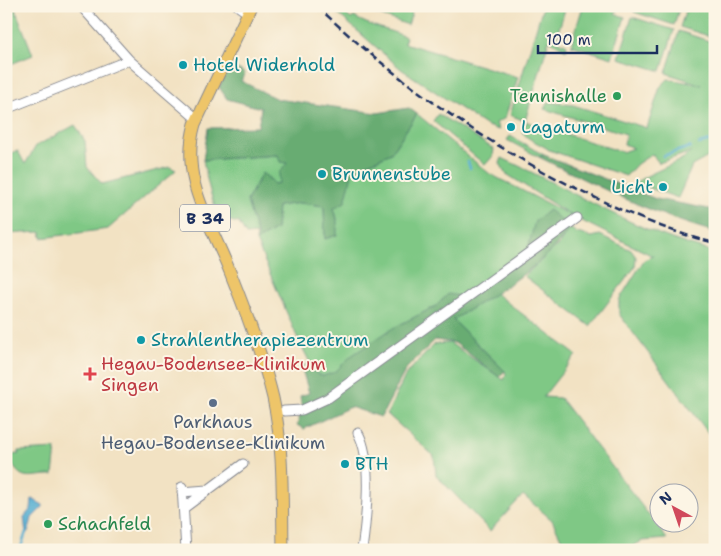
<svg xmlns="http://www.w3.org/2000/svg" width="721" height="556" font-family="'Shantell Sans',sans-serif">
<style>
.green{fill:#7fc885;stroke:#4d7c72}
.forest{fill:#67ac72;stroke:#416e68}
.water{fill:#53add1;stroke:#376e98}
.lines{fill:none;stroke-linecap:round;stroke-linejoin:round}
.stream{stroke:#53add1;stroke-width:2.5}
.minor-casing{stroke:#868890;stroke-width:11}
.major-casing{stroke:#868890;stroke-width:13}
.minor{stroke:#fff;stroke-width:9}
.major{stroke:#eec569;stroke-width:11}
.rail{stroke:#1b2f5e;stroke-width:2.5;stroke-dasharray:8 4;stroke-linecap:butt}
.culture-dot{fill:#0f9aa8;stroke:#fcf5e5;stroke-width:2}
.leisure-dot{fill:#2e9e5b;stroke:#fcf5e5;stroke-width:2}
.health-dot{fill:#e0444e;stroke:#fcf5e5;stroke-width:2}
.service-dot{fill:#5c6f8a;stroke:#fcf5e5;stroke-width:2}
.labels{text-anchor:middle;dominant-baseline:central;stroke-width:4;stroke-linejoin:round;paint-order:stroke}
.shield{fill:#fcf5e5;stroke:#5e6a86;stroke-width:1}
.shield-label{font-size:16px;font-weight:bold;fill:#1b2f5e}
.culture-label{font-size:18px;fill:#0d838f;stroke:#fcf5e5;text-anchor:start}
.leisure-label{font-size:18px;fill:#27864d;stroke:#fcf5e5;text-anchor:end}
.health-label{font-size:18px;fill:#be3a42;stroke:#fcf5e5;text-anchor:start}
.service-label{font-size:18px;fill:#4e5e75;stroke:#fcf5e5}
</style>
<rect width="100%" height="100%" fill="#fcf5e5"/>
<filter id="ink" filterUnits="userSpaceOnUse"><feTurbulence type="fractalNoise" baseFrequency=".02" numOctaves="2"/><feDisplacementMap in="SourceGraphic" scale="10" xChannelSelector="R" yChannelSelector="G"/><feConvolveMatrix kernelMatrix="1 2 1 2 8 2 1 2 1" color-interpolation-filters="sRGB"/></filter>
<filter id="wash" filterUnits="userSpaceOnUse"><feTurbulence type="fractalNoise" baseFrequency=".0096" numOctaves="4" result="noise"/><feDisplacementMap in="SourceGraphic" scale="20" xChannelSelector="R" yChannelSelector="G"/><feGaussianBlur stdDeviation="1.12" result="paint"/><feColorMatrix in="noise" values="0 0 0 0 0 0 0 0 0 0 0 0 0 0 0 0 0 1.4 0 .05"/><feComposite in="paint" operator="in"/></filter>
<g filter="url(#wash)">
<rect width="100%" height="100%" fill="#f2e2c3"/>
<path class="green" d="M 6,6 L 14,6 L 33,55 L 6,66 Z
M 329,6 L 336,6 L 351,19 L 354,17 C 371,27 388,29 406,37 L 404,43 L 518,77 L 505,118 L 496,123 L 499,130 L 485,125 L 401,69 Z
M 354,6 L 414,6 L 408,25 Z
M 543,6 L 566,6 L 556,39 L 567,45 L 566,50 L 549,40 L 525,121 L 622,152 L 633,148 L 624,144 L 626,134 L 544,109 L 548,102 L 573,105 L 647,128 L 660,87 L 668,79 L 702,85 L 666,73 L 679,31 L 715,43 L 715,158 L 708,157 L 692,166 L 678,198 L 635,183 C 650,172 683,162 691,152 L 659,163 L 652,154 L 637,164 L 626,176 L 549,150 C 540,143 529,141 522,132 L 525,121 L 510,115 Z
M 583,6 L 618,6 L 615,14 L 625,17 L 612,58 L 571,45 Z
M 633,6 L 680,6 L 674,25 L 634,12 L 635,7 Z
M 687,6 L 715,6 L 715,38 L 680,27 Z
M 632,17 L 674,30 L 661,71 L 619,58 Z
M 417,114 L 490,174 L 572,216 L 505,173 L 500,163 L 502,158 C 572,190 639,234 715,252 L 715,442 L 619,314 L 619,300 L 644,260 L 653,256 L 578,219 L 328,398 L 298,339 L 256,241 L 276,229 L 278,206 L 300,203 L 324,206 L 325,239 L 337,219 L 334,208 L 353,170 L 391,153 Z
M 438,114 L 494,149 L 493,156 L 485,165 L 433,121 Z
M 75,125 L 85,141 L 87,167 L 102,184 L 170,167 L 176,170 L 108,229 L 42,238 L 41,232 L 6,234 L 6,154 L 18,151 L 25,164 L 36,146 Z
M 510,136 L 544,155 L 539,157 L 507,140 Z
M 278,155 L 288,163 L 279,184 L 273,184 L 270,179 L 262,174 L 247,201 L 257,234 L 246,235 L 239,223 C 235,222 228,221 224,219 C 212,211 206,173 203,160 Z
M 570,228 L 577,233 L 592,237 L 600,235 L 631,250 L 636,257 L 635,267 L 590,326 L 524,276 L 559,244 Z
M 495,293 L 576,355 L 543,397 L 560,398 L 667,539 L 642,541 L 626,550 L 567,550 L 552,520 L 523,495 L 490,531 L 436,475 L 434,456 L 387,414 L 406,374 L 435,344 L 450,343 L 504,380 L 506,375 L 505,371 L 453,320 Z
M 56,449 L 53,475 C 29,475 19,485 9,455 L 19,454 L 19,451 Z"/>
<path class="forest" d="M 230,65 L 245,73 L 241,81 L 277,99 L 377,113 L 409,108 L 417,114 L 391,153 L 353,170 L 345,202 L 334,208 L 337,219 L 337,235 L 325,239 L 324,206 L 300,203 L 278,206 L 276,229 L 256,241 L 257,234 L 247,201 L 262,173 L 270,179 L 273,184 L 279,183 L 279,173 L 287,163 L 280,162 L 278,155 L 203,160 L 208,128 L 258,127 L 261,108 L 227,99 L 219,87 Z
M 544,155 L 656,199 L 715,210 L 715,232 C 653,215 597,186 539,157 Z
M 549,210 L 570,228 C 540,270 495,293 453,320 L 505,371 L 499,377 L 455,343 L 435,340 L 406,369 L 381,417 L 350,407 L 304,429 L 297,425 L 302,410 L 300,396 L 309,393 L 301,366 L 307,363 L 317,374 L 323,376 L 335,372 L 351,356 L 393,328 L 436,306 L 448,294 L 460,296 L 526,256 L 535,221 Z"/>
<path class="water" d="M 32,499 L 43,505 L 43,507 L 32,518 L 29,530 L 26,534 L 24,517 L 31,509 Z"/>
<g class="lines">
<path class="stream" d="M 699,144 L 715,140
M 663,156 L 690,147
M 468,162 L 470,168
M 20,550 L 26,532"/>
</g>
</g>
<g filter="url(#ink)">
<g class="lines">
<g class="minor-casing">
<path id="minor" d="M 81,6 L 129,60 L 197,119
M 238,6 L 248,13
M 6,109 L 129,60
M 284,411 L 302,410 L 328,398 L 577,218
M 358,433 C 373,459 366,521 362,550
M 182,487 L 186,550
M 182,492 L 207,490
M 184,508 L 243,464"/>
</g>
<g class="major-casing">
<path id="major" d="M 251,6 L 195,124 C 179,179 211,223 230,272 C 246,312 263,356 273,398 C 284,448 282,499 283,550"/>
</g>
<use href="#minor" class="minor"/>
<use href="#major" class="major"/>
<path class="rail" d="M 317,6 C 399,84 492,149 594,197 C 633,216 673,233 715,243"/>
</g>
</g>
<g class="culture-dot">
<circle cx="183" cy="65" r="5"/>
<circle cx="511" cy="127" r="5"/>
<circle cx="322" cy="174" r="5"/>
<circle cx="663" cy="187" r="5"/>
<circle cx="141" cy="340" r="5"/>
<circle cx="345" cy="464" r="5"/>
</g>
<g class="leisure-dot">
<circle cx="617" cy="96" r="5"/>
<circle cx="48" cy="524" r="5"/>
</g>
<path class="health-dot" d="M87.5 366.5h5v5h5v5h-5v5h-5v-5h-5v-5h5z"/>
<circle class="service-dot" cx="213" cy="403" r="5"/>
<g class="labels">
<rect class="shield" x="180" y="204.5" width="50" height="27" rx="4"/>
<g class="shield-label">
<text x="205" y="218">B 34</text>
</g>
<g class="culture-label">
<text x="193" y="65">Hotel Widerhold</text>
<text x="521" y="127">Lagaturm</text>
<text x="332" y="174">Brunnenstube</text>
<text x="653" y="187" text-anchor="end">Licht</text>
<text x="151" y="340">Strahlentherapiezentrum</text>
<text x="355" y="464">BTH</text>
</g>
<g class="leisure-label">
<text x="607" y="96">Tennishalle</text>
<text x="58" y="524" text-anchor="start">Schachfeld</text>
</g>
<g class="health-label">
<text x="101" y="364">Hegau-Bodensee-Klinikum<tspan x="101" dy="21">Singen</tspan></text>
</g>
<g class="service-label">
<text x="213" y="422">Parkhaus<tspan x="213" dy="21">Hegau-Bodensee-Klinikum</tspan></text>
</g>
</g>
<rect width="721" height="556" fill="none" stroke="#fcf5e5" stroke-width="25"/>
<g transform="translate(674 508) rotate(320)"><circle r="24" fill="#fcf5e5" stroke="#a2a6af"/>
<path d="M0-4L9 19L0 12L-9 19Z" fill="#d1495b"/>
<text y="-8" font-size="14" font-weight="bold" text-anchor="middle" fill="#1b2f5e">N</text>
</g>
<path d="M538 45v8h119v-8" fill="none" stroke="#1b2f5e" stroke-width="2.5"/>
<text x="546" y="45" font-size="15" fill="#1b2f5e" stroke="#fcf5e5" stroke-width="4" paint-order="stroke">100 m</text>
</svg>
